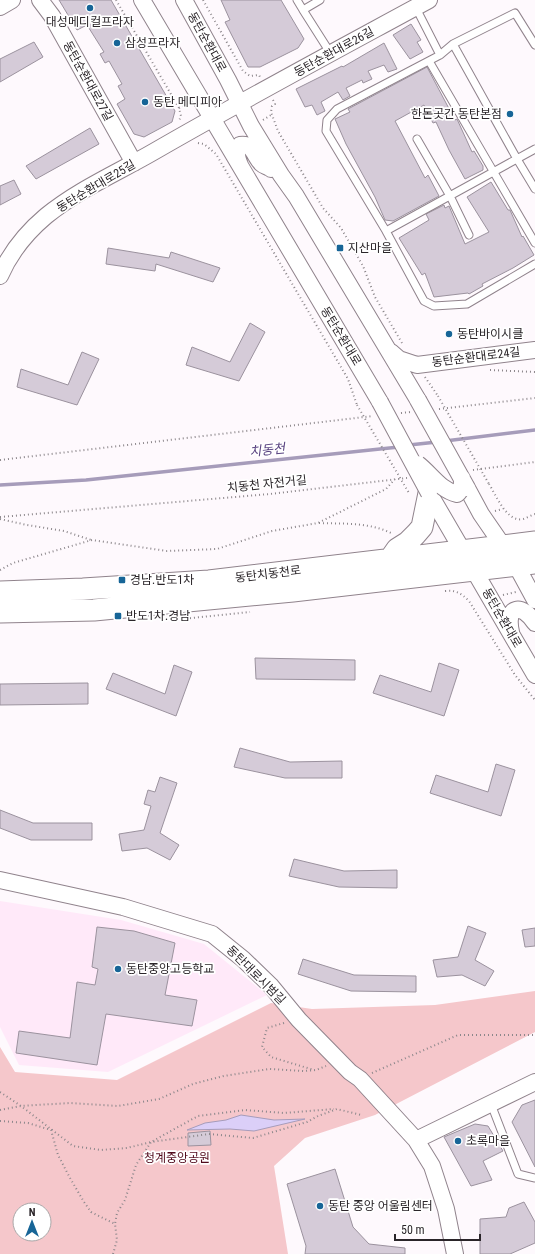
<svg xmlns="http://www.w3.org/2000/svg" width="535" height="1254" font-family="'Roboto Condensed','Noto Sans KR',sans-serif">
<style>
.built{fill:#ffe9f9}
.green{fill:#f5c7cb;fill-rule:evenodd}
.water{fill:#dbcff8;stroke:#a69cba}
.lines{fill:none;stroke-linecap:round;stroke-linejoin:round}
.stream{stroke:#a69cba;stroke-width:3.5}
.building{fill:#d5cbd8;stroke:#9b929e}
.service-casing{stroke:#90838c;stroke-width:9}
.tertiary-casing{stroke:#90838c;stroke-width:18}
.primary-casing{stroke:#90838c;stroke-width:23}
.path{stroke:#8c878b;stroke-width:2;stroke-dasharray:1 3;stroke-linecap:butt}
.service{stroke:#fff;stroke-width:7}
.tertiary{stroke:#fff;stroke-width:16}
.primary{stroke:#fff;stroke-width:21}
.tertiary-bridge-casing{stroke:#90838c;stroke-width:18;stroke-linecap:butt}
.path-bridge{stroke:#8c878b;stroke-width:2;stroke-dasharray:1 3;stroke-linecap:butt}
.tertiary-bridge{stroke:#fff;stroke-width:16}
.poi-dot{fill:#176597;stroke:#fff;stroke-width:1.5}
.labels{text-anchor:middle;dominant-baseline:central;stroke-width:3.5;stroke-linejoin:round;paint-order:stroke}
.poi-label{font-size:12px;fill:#2a2529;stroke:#fff;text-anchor:start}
.street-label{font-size:12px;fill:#2a2529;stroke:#fff}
.park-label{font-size:12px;fill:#520b1d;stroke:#fff}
.water-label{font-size:13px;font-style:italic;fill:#594381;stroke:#fff}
</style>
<rect width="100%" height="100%" fill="#fef9fd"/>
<path class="built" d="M 0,901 L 121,920 L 204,944 L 267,995 L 108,1072 L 19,1065 L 0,1027 Z"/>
<path class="green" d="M 535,991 L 535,1032 L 375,1115 L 305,1138 L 274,1166 L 288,1254 L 0,1254 L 0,1047 L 15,1072 L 117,1080 L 271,1003 L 312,1009 L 435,1005 ZM 20,1210 L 44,1210 L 44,1234 L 20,1234 Z"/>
<path class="water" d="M 241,1115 L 274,1120 L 305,1119 L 254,1131 L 230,1129 L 187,1130 L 205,1123 L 226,1120 Z"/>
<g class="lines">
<path class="stream" d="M 445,441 L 535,430
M 409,445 L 437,442
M 0,485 L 86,480 L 399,447"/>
</g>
<path class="building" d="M 59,0 L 111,0 L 175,111 L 172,122 L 144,137 L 134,134 L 117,104 L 125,99 L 118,86 L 122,84 L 109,61 L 105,63 L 100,54 L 104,52 L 87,25 L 77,30 Z
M 221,0 L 281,0 L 304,39 L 298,48 L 260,67 L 248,67 L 225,22 L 230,20 Z
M 411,24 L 421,40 L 417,42 L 423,52 L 410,59 L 393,35 Z
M 34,42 L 43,57 L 0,82 L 0,59 Z
M 384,43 L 397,69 L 388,72 L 384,65 L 368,71 L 372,79 L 363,83 L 362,80 L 346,88 L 350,96 L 343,100 L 338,92 L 321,102 L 325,111 L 317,115 L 312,105 L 305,107 L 296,89 L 342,66 L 343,67 Z
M 427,67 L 455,120 L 457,119 L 472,152 L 474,151 L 483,166 L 483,170 L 465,179 L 449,150 L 436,122 L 433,123 L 424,105 L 395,121 L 425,178 L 428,175 L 439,196 L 393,221 L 385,220 L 375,197 L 346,144 L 335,119 L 350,112 L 348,109 Z
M 90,128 L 99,144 L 36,179 L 26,166 Z
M 14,180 L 21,194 L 0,205 L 0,186 Z
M 491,182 L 508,210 L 510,210 L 522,237 L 523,236 L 534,255 L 513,268 L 482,284 L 483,286 L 469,294 L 468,293 L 434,297 L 425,273 L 422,275 L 399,238 L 429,220 L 426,214 L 444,205 L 445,208 L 449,206 L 465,244 L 489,232 L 467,197 Z
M 108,248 L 169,258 L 171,252 L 220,268 L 213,282 L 156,264 L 155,271 L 106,264 Z
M 250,323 L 265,332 L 239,381 L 186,365 L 192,347 L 230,362 Z
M 82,352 L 99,359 L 77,405 L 17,387 L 21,369 L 68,385 Z
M 255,658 L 355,660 L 355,680 L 256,679 Z
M 439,663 L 459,670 L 444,716 L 373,693 L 380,675 L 431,692 Z
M 174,665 L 192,672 L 176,716 L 106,689 L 113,673 L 165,694 Z
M 88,683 L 88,704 L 0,705 L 0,684 Z
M 240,748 L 290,762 L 342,761 L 342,778 L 285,778 L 234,767 Z
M 496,764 L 515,770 L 501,816 L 430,793 L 436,775 L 488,792 Z
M 160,777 L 177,783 L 160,833 L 179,845 L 170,860 L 147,848 L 122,851 L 119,834 L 144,830 L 151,806 L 144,804 L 148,790 L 155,792 Z
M 0,810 L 33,823 L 92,823 L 92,840 L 31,840 L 0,828 Z
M 294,859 L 344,871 L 397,870 L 397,888 L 339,887 L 289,876 Z
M 468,926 L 486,933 L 475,960 L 494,971 L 485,986 L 462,975 L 437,977 L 433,960 L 458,957 Z
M 97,927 L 134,931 L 175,943 L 165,995 L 197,1000 L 192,1026 L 106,1014 L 97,1065 L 16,1053 L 19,1031 L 70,1038 L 77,982 L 95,985 L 98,969 L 92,967 Z
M 535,928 L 535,946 L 525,947 L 522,930 Z
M 303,959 L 354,975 L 416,976 L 416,992 L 351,991 L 298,974 Z
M 535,1100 L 535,1167 L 512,1122 L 522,1105 Z
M 475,1124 L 488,1126 L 503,1151 L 483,1161 L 492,1180 L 471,1186 L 444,1137 Z
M 210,1131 L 211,1145 L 188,1146 L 188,1133 Z
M 335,1169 L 353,1227 L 369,1244 L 405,1248 L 405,1254 L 305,1254 L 306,1246 L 287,1184 Z
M 524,1202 L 535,1222 L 535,1243 L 510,1254 L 480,1254 L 480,1219 L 506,1217 L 509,1208 Z"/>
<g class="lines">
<g class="service-casing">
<path id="service" d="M 297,0 L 303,10 L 320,0
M 415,6 L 440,55 L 337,109 L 327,120 L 326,131 L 386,231 L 424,301 L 434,306 L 467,304 L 535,264
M 303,10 L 331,54
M 453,44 L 517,159 L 535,189
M 440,55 L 453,44 L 515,13 L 535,45
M 429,61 L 535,243
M 417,139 L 450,196 L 469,235
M 386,231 L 535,149
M 491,1104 L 518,1174 L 535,1178"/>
</g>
<g class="tertiary-casing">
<path id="tertiary" d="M 40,0 L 52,16 L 134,163
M 142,0 L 380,402
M 184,0 L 228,80 L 251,126 L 281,175 L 296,196 L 418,400
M 0,7 L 12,0
M 240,165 C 237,158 235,152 240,145 C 254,143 254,157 262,164 C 264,166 269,167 271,169
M 0,276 C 10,253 27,232 46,216 C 79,189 119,172 155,151 C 245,99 337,50 429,0
M 391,352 L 399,359 L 417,365 L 535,350
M 467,488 L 481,514 L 516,565 L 535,600
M 429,493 L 535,675
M 511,632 C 505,605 522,603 535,623
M 0,880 L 123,907 L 212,934 L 243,959 L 271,986 L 299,1020 L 350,1072 L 360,1079 L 416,1140 L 432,1166 L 446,1209 L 455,1254
M 416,1140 L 535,1082"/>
</g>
<g class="primary-casing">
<path id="primary" d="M 390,559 L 397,549 L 408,542 L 416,534 L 422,527 L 429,493
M 0,592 L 83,589 L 209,581 L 535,542
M 0,612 L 94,610 L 293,591 L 535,563"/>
</g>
<path class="path" d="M 116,0 L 179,108 L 181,116 L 179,121
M 203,0 L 243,71 L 250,76 L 259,75 L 260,77
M 273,100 L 275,104 L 272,106 L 271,112 L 278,131 L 323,208 L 341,228 L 363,266 L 375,297 L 402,343
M 179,108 L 189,103
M 263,120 L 271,115
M 198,143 L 204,144 L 216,154 L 348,379 L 357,405
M 490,370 L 535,372
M 425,377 L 438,396
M 439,409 L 535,398
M 401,413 L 411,412
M 0,460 L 373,416
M 473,470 L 535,462
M 489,484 C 496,495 507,523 523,519 C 527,518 531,515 535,514
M 495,511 L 503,509
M 0,517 L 270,494 L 407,478
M 0,519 L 27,525 L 64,531 L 91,540
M 319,523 C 344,524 370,522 393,534
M 0,570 L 13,563 L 92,540 L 167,551 L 217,549 L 272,531 L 318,523 L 386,489 L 395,479
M 445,591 C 456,590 461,593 469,601 L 515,675 L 535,700
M 503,595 L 516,592
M 182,619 L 250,612
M 284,1023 L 267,1028 L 262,1047 L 271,1057 L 314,1070
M 372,1073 L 458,1035 L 535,1035
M 0,1092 L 21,1106 L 73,1146 L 101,1150 L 127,1148 L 151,1142 L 198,1116 L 245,1110 L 284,1113 L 334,1109
M 0,1110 L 21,1106 L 70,1103 L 118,1106 L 159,1099 L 193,1084 L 224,1076 L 269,1069 L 304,1071 L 316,1070 L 326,1066
M 0,1121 L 28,1123 L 51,1130 L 58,1155 L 70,1178 L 84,1202 L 91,1212 L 115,1224 L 117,1213 L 125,1200 L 136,1165 L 151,1142 L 209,1134 L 253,1138 L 307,1122 L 318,1116 L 337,1109 L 361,1115
M 113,1254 L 117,1240 L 115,1224"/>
<use href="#service" class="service"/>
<use href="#tertiary" class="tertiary"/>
<use href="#primary" class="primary"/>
<g class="tertiary-bridge-casing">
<path id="tertiary-bridge" d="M 418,400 L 467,488
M 380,402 L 429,493
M 418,464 C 431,474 440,490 457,494 C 462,490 462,485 462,478"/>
</g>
<path class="path-bridge" d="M 438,396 L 489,484
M 357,405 L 409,493"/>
<use href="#tertiary-bridge" class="tertiary-bridge"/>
</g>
<g class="poi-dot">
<circle cx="90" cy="8" r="4"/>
<circle cx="117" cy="43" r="4"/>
<circle cx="145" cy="102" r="4"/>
<circle cx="510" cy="114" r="4"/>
<rect x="336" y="244" width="8" height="8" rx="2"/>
<circle cx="449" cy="334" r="4"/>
<rect x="118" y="576" width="8" height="8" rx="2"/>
<rect x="114" y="612" width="8" height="8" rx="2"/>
<circle cx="118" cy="969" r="4"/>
<circle cx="458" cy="1141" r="4"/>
<circle cx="320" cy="1206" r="4"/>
</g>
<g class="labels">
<g class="poi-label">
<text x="90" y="22" text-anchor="middle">대성메디컬프라자</text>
<text x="125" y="43">삼성프라자</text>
<text x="153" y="102">동탄 메디피아</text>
<text x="502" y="114" text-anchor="end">한돈곳간 동탄본점</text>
<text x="348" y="248">지산마을</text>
<text x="457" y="334">동탄바이시클</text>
<text x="130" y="580">경남.반도1차</text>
<text x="126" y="616">반도1차.경남</text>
<text x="126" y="969">동탄중앙고등학교</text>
<text x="466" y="1141">초록마을</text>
<text x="328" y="1206">동탄 중앙 어울림센터</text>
</g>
<g class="street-label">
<text transform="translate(207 42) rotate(61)">동탄순환대로</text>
<text transform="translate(334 52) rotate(-29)">동탄순환대로26길</text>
<text transform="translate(88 81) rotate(61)">동탄순환대로27길</text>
<text transform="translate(96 186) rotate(-31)">동탄순환대로25길</text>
<text transform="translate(341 336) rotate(59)">동탄순환대로</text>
<text transform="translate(476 357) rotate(-7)">동탄순환대로24길</text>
<text transform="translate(267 484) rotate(-6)">치동천 자전거길</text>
<text transform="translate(268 574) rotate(-7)">동탄치동천로</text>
<text transform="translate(502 618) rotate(60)">동탄순환대로</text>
<text transform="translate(256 975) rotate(45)">동탄대로시범길</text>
</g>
<g class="park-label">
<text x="177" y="1158">청계중앙공원</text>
</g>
<g class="water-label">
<text transform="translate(267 450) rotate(-6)">치동천</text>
</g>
</g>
<g transform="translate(32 1222)"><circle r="19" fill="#ffffff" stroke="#aaa8a9"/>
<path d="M0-3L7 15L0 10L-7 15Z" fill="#176597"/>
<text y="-6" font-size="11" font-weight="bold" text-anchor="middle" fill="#2a2529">N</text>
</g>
<path d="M395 1234v6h85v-6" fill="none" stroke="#2a2529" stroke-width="2"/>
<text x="401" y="1234" font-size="12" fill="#2a2529" stroke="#ffffff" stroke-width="3" paint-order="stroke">50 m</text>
</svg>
